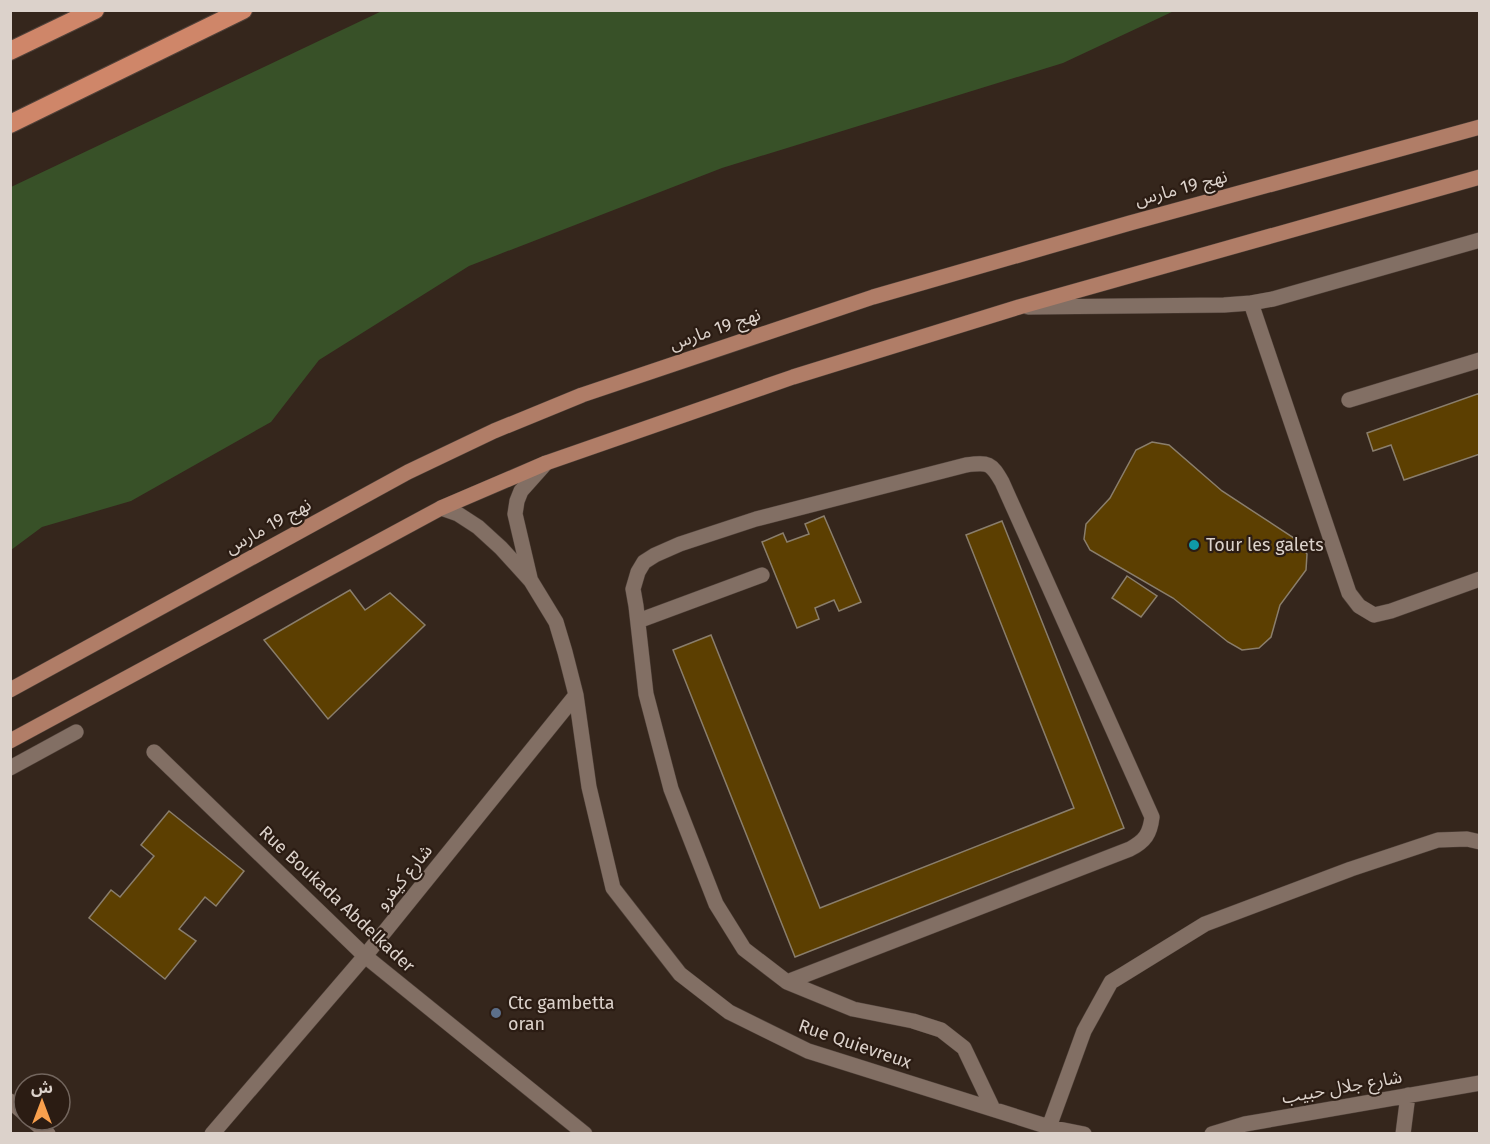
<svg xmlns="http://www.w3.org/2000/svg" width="1490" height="1144" font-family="'Fira Sans','Noto Sans Arabic',sans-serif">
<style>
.green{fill:#385128}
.building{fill:#5c3f01;stroke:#8a7e6c;stroke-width:1.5}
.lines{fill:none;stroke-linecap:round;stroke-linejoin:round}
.minor-casing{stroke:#4f4139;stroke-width:16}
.major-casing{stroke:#4f4139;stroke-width:16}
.highway-casing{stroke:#4f4139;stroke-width:20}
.minor{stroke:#826f64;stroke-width:15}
.major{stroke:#b07d67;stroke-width:15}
.highway{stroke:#cf8669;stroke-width:18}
.culture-dot{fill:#0f9aa8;stroke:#2b1c13;stroke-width:2}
.service-dot{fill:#5c6f8a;stroke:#2b1c13;stroke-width:2}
.labels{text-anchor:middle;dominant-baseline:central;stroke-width:4.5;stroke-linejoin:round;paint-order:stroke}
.street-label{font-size:18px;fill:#dcd2cb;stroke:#2b1c13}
.poi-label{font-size:18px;fill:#dcd2cb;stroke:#2b1c13;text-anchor:start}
</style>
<rect width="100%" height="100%" fill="#35261c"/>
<path class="green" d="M 384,10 L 1174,10 L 1174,11 L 1063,63 L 722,168 L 469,266 L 319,360 L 271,422 L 131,501 L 42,527 L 11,550 L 11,187 Z"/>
<path class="building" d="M 1480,393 L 1480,454 L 1404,480 L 1391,445 L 1373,451 L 1367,433 Z
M 1152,442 L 1169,445 L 1222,491 L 1297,540 L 1307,554 L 1306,570 L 1280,605 L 1271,637 L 1259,648 L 1242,650 L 1228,642 L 1173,598 L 1090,550 L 1084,539 L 1086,524 L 1110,498 L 1136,450 Z
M 824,516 L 861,602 L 839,611 L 834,600 L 815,608 L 819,619 L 797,628 L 762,542 L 783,533 L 787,542 L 809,534 L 805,524 Z
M 1002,521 L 1124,828 L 795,957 L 673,650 L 711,635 L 820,908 L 1074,808 L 966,535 Z
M 1127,576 L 1157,596 L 1141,617 L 1112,598 Z
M 350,590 L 365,610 L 390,593 L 425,625 L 328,719 L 264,640 Z
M 169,811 L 244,871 L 216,906 L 205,897 L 179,929 L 196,941 L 165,979 L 89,918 L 111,890 L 120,897 L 154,856 L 141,845 Z"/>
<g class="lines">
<g class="minor-casing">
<path id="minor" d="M 1251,303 L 1349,593 L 1359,606 L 1374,615 L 1391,611 L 1480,579
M 1028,307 L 1224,305 L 1251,303 L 1273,299 L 1480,240
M 1349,400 L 1480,360
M 441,508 L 458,514 L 478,527 L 501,548 L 531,581 L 556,622 L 565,652 L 576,695 L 589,787 L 613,888 L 680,974 L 729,1012 L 808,1051 L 1049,1127 L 1084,1134
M 530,578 L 515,514 L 517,501 L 521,491 L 546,463
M 638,621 L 762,575
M 154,752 L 365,956 L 585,1134
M 10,768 L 76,732
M 787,982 L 1130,849 C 1145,841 1150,834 1152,817 L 1002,482 C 991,463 989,462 966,465 L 756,519 L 680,544 L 655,555 L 644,562 L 638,572 L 633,589 L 636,606 L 646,694 L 671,789 L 716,904 L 744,949 L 787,982 L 853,1009 L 913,1021 L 941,1030 L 964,1048 L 993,1109
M 10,1101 L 24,1113
M 32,1120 L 48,1134
M 1049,1127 L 1084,1031 L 1111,982 L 1205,924 L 1351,869 L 1438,840 L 1467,839 L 1480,842
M 212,1134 L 365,956 L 576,695
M 1212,1134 L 1245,1124 L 1480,1083
M 1403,1134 L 1408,1095"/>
</g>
<g class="major-casing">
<path id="major" d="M 10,690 L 408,472 L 494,431 L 582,395 L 873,297 L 1130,223 L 1480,127
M 10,741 L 441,508 L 546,463 L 793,377 L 1019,307 L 1480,177"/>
</g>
<g class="highway-casing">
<path id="highway" d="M 10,51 L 95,10
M 10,124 L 243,10"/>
</g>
<use href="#minor" class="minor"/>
<use href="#major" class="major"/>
<use href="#highway" class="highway"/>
</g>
<circle class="culture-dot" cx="1194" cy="545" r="6"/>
<circle class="service-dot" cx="496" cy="1013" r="6"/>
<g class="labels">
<g class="street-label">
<text transform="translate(1181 188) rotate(-15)">نهج 19 مارس</text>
<text transform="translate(715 329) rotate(-19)">نهج 19 مارس</text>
<text transform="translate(268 526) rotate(-29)">نهج 19 مارس</text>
<text transform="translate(404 877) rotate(-51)">شارع كيفرو</text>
<text transform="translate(337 899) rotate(43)">Rue Boukada Abdelkader</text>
<text transform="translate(855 1044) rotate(19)">Rue Quievreux</text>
<text transform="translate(1342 1087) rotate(-10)">شارع جلال حبيب</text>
</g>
<g class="poi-label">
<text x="1206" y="545">Tour les galets</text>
<text x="508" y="1003">Ctc gambetta<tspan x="508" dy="21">oran</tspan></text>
</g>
</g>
<rect width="1490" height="1144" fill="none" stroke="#dcd2cb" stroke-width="24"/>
<g transform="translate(42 1102)"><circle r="28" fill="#2b1c13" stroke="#72655d" stroke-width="1.5"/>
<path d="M0-4.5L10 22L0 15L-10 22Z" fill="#f9a04d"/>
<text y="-9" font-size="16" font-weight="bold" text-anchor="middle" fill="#dcd2cb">ش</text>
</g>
</svg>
